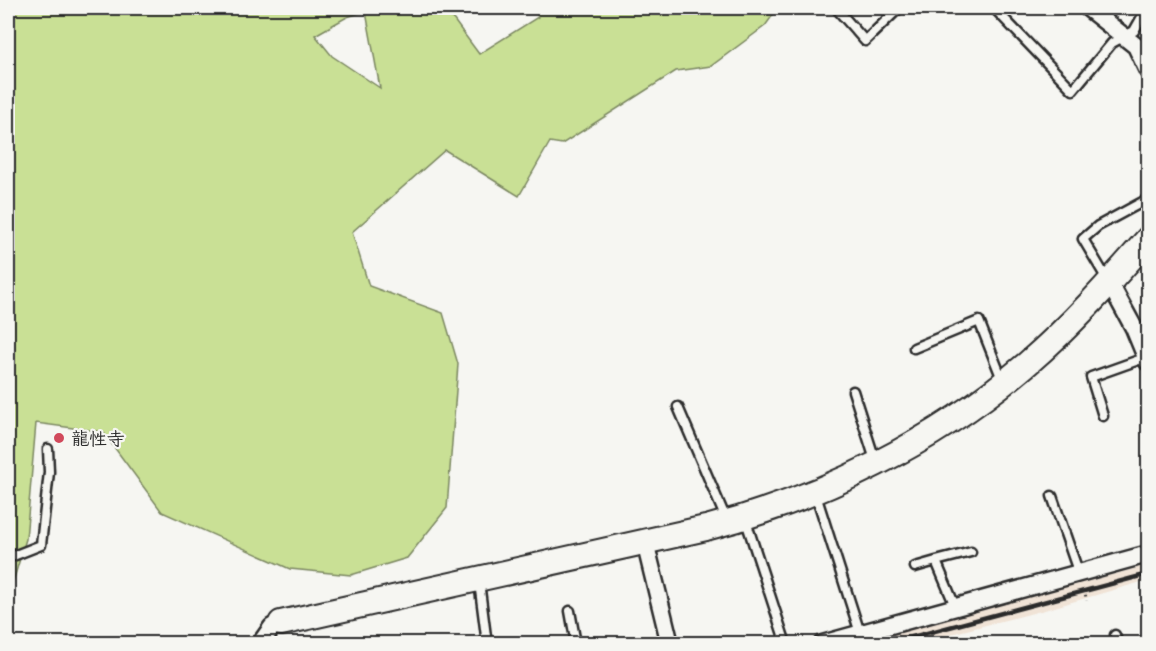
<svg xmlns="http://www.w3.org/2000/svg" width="1156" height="651" font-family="Delius,'Klee One',sans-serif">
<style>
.built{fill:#f0e3d6}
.green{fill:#c9e095;stroke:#7a8660;stroke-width:1.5;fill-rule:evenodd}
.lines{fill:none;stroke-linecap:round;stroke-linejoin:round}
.lane-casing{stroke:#2b2b2b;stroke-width:13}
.street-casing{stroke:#2b2b2b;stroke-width:21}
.secondary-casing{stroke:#2b2b2b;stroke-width:28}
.path{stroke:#2b2b2b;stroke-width:3;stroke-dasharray:1.5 4.5;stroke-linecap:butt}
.lane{stroke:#f6f6f2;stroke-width:8}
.street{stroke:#f6f6f2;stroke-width:16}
.secondary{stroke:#f6f6f2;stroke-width:24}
.rail{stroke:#2b2b2b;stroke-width:4.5}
.poi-dot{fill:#d1495b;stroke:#f6f6f2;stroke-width:2}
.labels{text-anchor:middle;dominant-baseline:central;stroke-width:4.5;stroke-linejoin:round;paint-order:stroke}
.poi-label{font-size:18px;font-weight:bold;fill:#2b2b2b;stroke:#f6f6f2;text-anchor:start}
</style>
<rect width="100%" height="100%" fill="#f6f6f2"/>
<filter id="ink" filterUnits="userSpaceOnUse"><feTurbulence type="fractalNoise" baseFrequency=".0167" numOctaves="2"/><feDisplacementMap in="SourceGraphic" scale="12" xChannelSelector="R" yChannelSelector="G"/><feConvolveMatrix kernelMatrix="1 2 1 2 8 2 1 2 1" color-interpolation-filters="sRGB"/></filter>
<g filter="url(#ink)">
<path class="built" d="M 1148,565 L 1148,580 L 1041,611 L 916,643 L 859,643 Z"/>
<path class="green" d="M 8,8 L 445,8 L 479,54 L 538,17 L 534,8 L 778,8 L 765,26 L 711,66 L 676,71 L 562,144 L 550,142 L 519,196 L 445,150 L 352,232 L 369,286 L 443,313 L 458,364 L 447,508 L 407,558 L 351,575 L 290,569 L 162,512 L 103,432 L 36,423 L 26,539 L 8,598 ZM 366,11 L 366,12 L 380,88 L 332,56 L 315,35 L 347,17 Z"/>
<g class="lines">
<g class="lane-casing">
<path id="lane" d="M 836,8 L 865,41 L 899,8
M 994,8 L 1073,90 L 1112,43 L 1134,31 L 1147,8
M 1108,281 L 1083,239 L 1098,226 L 1148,199
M 914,348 L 979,321 L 1002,379
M 853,391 L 876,463
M 678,407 L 726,519
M 1103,416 L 1091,377 L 1147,357
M 815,492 L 860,633
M 1052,496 L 1079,574
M 745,518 L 786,644
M 8,558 L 41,545 L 49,472 L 48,449
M 915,567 L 936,561
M 479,582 L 487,644
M 955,606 L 936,561 L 971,552
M 570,611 L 576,644
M 1115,635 L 1118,644"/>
</g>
<g class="street-casing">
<path id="street" d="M 1088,8 L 1136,46 L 1148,71
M 1109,282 L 1134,328 L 1148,362
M 645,542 L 670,644
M 260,644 L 272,627 L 281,623
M 822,644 L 1148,554"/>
</g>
<g class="secondary-casing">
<path id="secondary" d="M 281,623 L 706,528 C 822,498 936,442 1028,363 C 1072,325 1110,282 1148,239"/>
</g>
<path class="path" d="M 1085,589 L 1086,601"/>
<use href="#lane" class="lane"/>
<use href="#street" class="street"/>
<use href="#secondary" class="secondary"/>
<path class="rail" d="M 886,644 L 1148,574"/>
</g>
</g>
<circle class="poi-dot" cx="59" cy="438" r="6"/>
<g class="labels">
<g class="poi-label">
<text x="71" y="438">龍性寺</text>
</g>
</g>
<rect width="1156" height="651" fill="none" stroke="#f6f6f2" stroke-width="30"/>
<rect x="15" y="15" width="1126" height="621" fill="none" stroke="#2b2b2b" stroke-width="2" filter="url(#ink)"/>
</svg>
